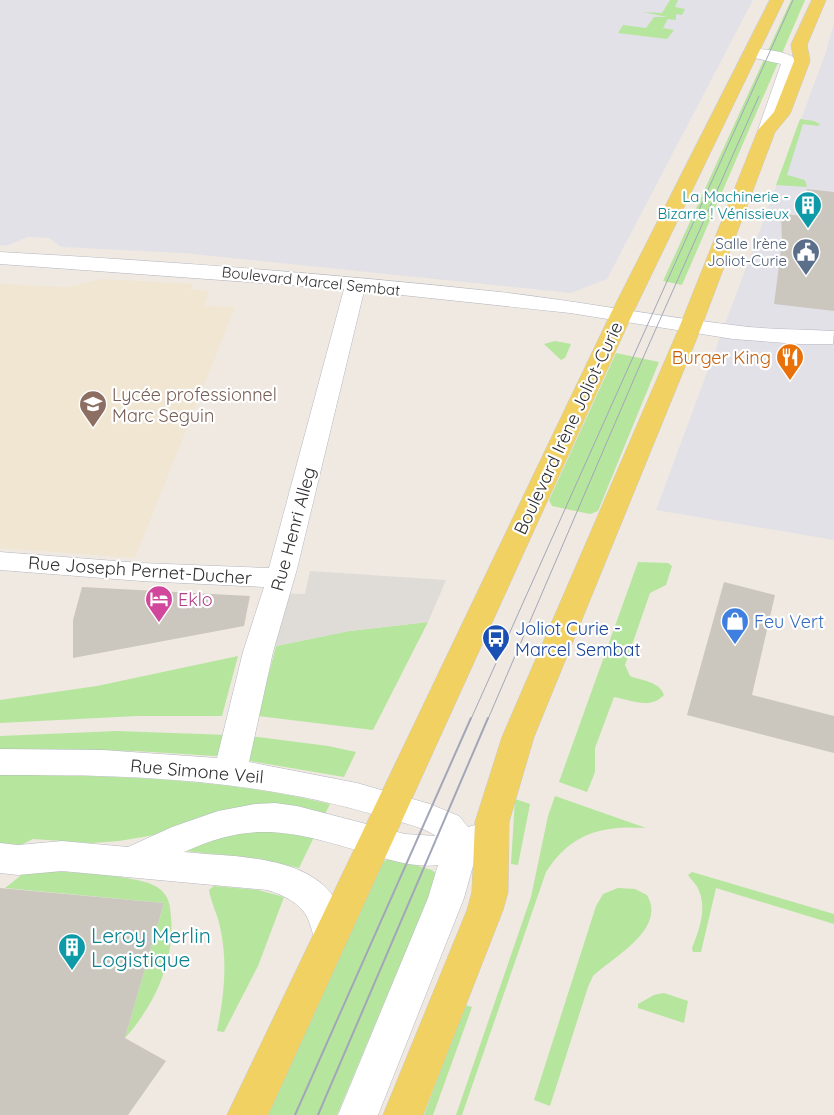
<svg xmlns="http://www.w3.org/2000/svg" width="834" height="1115" font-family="Quicksand,sans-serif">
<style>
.industrial{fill:#e3e1e8}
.education{fill:#f0e6d1}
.green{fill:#b6e59e}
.plaza{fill:#dfdcd8}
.building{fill:#cbc7bf}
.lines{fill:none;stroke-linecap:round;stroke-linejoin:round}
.minor-casing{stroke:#b4b7c1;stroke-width:1}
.major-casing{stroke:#c9c9c9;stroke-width:1}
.minor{fill:#fff;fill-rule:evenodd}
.major{fill:#f2d163;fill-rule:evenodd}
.tram-far1{stroke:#a3a6b8;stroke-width:1}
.tram{stroke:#a3a6b8;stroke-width:2}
.labels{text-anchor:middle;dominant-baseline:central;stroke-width:4.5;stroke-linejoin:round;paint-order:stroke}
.far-culture-label{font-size:15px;fill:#0d838f;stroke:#fff;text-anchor:end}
.far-service-label{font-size:15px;fill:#4e5e75;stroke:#fff;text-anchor:end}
.far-street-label{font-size:15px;fill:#2e2e2e;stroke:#fff}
.food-label{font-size:18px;fill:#c56008;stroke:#fff;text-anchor:end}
.education-label{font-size:18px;fill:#785e54;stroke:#fff;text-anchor:start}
.street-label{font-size:18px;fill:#2e2e2e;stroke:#fff}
.hotel-label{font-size:18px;fill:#b23c85;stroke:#fff;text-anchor:start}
.shop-label{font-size:18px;fill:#366cbe;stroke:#fff;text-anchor:start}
.transit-label{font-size:18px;fill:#164399;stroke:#fff;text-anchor:start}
.near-culture-label{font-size:21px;fill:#0d838f;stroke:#fff;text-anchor:start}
</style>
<rect width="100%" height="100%" fill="#efe9e1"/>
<path class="industrial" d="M 0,0 L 753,0 L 607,279 L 571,293 L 183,253 L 61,247 L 49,238 L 28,237 L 6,246 L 0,245 Z
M 834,23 L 834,540 L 656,510 L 826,52 Z"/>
<path class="education" d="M 102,279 L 193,284 L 190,289 L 209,291 L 204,306 L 235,307 L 135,558 L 0,548 L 0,284 L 67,287 Z"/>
<path class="green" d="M 670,0 L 678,0 L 675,7 L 685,9 L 682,15 L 676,14 L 676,20 L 668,19 L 663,28 L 674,30 L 667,39 L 618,33 L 623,25 L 646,28 L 654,17 L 667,17 L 643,12 L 662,13 Z
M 791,0 L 805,0 L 682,285 L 663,281 Z
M 800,119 L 814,121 L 820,124 L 818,126 L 803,124 L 787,175 L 805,180 L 807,187 L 776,185 Z
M 555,341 L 571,344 L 565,358 L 561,360 L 544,344 Z
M 616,353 L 659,362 L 598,511 L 590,514 L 552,506 L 549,500 Z
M 638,562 L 668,563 L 672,566 L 666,585 L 650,593 L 625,665 L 630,676 C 642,681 659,681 664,695 C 650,710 631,700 614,697 L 595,748 L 595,772 L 587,792 L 559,782 Z
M 428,622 L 373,730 L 258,716 L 276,646 L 349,631 Z
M 238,656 L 222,716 L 137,716 L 0,723 L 0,700 L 97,686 Z
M 117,731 L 229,735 L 221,754 L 215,756 L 135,751 L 0,749 L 0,736 Z
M 250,736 L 328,746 L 356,752 L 344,777 L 250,761 L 246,757 Z
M 0,775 C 110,775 223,778 330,804 L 324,816 L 167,833 L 119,841 L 91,843 L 33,839 L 11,850 L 0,849 Z
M 555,796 L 646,828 C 602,825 571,833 546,872 L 462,1115 L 456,1115 L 531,897 L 548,816 Z
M 515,799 L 530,804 L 518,865 L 511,864 Z
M 248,829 L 314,837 L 299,868 L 261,859 L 185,851 L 187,845 Z
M 391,858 L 432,870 L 436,874 L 436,879 L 337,1115 L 267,1115 L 382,862 Z
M 33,870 C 61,872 137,874 157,887 C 169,895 170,904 171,917 C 175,961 154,1006 125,1038 L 164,903 L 5,888 L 24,873 Z
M 692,872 L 834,914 L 834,924 L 716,888 L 701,952 L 693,952 L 692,948 C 699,931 707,909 699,891 C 697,884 691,880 688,875 Z
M 214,886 L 258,890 L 284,897 L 258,966 L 224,1032 L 217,1031 C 224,996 228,962 220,927 C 218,915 211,903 209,890 Z
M 618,888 L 635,889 L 647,895 C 667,929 614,956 593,976 L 588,987 L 550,1106 L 534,1100 L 596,906 L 603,894 Z
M 664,993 L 688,1001 L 684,1023 L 638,1008 L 638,1004 L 654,995 Z
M 465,1005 L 472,1007 L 433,1115 L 424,1115 Z"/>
<path class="plaza" d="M 310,571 L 446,580 L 428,622 L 349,631 L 276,646 L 261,644 L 276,593 L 305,594 Z"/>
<path class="building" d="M 807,189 L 834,192 L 834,311 L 774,304 L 782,242 L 781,214 L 807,216 Z
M 724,582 L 775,595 L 752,695 L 834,716 L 834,753 L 687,715 Z
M 82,587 L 250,596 L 244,626 L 73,658 L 73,620 Z
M 0,888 L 164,903 L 125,1038 L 166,1061 L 128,1115 L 0,1115 Z"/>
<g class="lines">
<g class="minor-casing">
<path id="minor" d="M 751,48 C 764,50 790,50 798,62 L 776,130 L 773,134 L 761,134 L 758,130 L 781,64 L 746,56 L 743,53 Z
M 0,252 C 167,261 334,274 500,292 C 578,301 655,316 733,325 C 767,330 800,329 834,331 L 833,344 L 799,344 L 733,339 L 570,313 L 364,291 L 297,569 L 273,652 L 249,762 L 357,783 L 430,804 L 459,816 L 468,827 L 475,825 L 487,829 L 492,839 L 487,849 L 476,855 L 464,898 L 378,1115 L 338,1115 L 428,898 L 438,865 C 415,868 389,860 366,853 C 294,832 256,819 184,852 C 229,857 298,854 330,892 C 340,904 344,919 348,934 L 343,945 L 330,950 L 317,945 C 313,937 312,928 308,919 C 302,904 282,894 267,890 L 62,871 L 18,875 L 0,873 L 0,843 L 18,845 L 62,841 L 128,847 L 172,827 L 218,811 L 255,804 L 275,803 L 297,806 L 405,834 L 436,836 C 420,825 397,822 379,816 C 256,779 128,774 0,775 L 0,749 L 103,750 L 217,758 L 243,652 L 264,587 L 141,581 L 0,570 L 0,552 L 141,563 L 269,568 L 344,289 L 0,264 Z"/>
</g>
<g class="major-casing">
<path id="major" d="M 770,0 L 784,0 L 632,315 L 268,1115 L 227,1115 L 610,315 Z
M 812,0 L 826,0 L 807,45 L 810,61 L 790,114 L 775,132 L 701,328 L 534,737 L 509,822 L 508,892 L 503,910 L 423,1115 L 383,1115 L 467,910 L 472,892 L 475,822 L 502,737 L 679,328 L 758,130 L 774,112 L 794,61 L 791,45 Z"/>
</g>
<use href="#minor" class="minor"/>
<use href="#major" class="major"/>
<path class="tram-far1" d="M 471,719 L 793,0
M 488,719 L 643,358 L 759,96"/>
<path class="tram" d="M 295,1115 L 471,718
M 318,1115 L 488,718"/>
</g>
<defs>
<g id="building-pin" transform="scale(1.4375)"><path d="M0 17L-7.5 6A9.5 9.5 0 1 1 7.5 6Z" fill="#0f9aa8" stroke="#fff"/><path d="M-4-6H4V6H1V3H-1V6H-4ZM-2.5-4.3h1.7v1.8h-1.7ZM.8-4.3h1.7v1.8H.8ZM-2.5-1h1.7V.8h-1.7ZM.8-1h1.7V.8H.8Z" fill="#fff"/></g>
<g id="civic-pin" transform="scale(1.4375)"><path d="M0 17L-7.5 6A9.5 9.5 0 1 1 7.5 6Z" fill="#5c6f8a" stroke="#fff"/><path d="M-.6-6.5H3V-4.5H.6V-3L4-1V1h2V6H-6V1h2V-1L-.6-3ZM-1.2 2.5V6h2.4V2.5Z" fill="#fff"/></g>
<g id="restaurant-pin" transform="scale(1.4375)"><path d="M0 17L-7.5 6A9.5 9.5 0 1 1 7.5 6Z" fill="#e8710a" stroke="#fff"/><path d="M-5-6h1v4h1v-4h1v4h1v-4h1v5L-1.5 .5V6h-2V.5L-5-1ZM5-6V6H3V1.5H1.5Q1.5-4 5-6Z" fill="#fff"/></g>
<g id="school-pin" transform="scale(1.4375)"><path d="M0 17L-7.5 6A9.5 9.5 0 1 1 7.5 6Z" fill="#8d6e63" stroke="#fff"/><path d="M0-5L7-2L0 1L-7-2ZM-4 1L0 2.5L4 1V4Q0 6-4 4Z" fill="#fff"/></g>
<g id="hotel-pin" transform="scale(1.4375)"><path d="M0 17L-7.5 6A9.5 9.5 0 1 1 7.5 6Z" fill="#d1479c" stroke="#fff"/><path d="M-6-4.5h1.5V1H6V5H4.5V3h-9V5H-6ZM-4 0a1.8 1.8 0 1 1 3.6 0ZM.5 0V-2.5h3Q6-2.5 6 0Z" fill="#fff"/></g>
<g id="shop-pin" transform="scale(1.4375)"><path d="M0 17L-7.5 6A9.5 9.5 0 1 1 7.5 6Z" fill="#3f7fe0" stroke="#fff"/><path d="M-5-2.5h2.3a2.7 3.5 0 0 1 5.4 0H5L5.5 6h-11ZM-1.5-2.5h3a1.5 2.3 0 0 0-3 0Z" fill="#fff"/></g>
<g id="bus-pin" transform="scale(1.4375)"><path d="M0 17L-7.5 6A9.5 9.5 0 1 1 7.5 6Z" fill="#1a4fb4" stroke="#fff"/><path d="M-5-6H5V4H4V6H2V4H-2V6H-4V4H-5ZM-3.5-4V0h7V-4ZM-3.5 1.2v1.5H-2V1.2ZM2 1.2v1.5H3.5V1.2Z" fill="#fff"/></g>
</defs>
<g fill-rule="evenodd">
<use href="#building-pin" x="808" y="205"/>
<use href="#civic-pin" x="806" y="252"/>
<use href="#restaurant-pin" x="790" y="357"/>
<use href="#school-pin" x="93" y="404"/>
<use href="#hotel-pin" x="159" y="599"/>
<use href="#shop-pin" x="735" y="621"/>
<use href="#bus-pin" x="496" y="638"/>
<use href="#building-pin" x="72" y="947"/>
</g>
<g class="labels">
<g class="far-culture-label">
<text x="789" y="196">La Machinerie -<tspan x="789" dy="17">Bizarre ! Vénissieux</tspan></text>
</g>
<g class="far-service-label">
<text x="787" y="243">Salle Irène<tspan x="787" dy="17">Joliot-Curie</tspan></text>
</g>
<g class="far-street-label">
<text transform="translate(311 281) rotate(6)">Boulevard Marcel Sembat</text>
</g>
<g class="food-label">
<text x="771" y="357">Burger King</text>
</g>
<g class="education-label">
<text x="112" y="394">Lycée professionnel<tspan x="112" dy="21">Marc Seguin</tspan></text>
</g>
<g class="street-label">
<text transform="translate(568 428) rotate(-65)">Boulevard Irène Joliot-Curie</text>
<text transform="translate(293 529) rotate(-75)">Rue Henri Alleg</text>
<text transform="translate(140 570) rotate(4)">Rue Joseph Pernet-Ducher</text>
<text transform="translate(197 771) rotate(5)">Rue Simone Veil</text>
</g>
<g class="hotel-label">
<text x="178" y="599">Eklo</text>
</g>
<g class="shop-label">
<text x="754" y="621">Feu Vert</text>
</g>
<g class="transit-label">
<text x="515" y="628">Joliot Curie -<tspan x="515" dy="21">Marcel Sembat</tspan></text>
</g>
<g class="near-culture-label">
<text x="91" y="935">Leroy Merlin<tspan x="91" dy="24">Logistique</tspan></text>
</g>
</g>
</svg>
